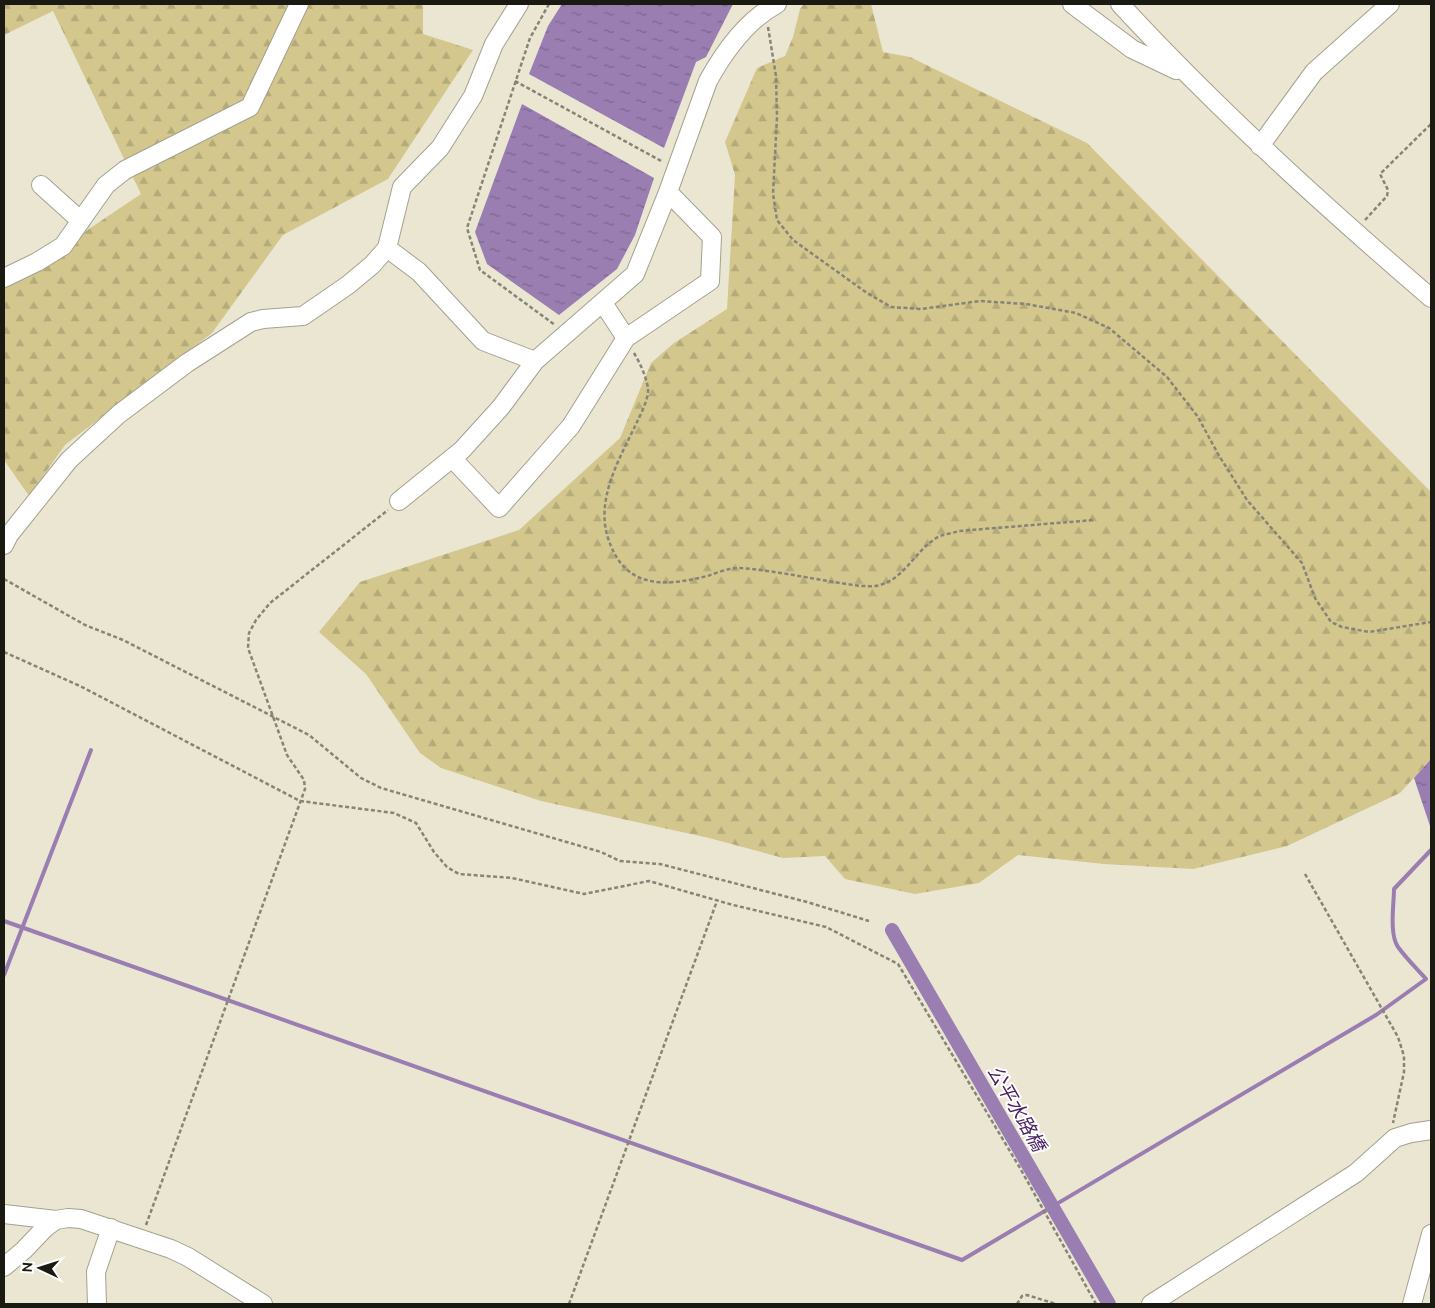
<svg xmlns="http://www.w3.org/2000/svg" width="1435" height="1308" font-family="Ubuntu,'Noto Sans JP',sans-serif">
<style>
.forest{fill:url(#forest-firs)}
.water{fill:url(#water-ripples)}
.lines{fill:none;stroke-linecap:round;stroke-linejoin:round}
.stream{stroke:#9a7db1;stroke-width:4}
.canal{stroke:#9a7db1;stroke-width:14}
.minor-casing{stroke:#a5a18f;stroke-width:20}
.path{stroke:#878477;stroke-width:2.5;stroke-dasharray:4 2.5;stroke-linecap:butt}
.minor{stroke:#fff;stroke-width:18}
.labels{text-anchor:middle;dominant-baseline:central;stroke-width:4;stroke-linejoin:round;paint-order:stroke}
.water-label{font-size:19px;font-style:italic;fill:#492162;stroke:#fff}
</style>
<defs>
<pattern id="forest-firs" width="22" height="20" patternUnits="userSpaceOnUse" patternTransform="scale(1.25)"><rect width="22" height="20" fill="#d3c78e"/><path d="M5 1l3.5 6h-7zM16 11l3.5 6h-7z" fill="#b5aa79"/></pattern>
<pattern id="water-ripples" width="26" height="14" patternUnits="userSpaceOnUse" patternTransform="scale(1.25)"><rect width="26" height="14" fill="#9a7db1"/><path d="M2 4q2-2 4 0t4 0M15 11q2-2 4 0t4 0" fill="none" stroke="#7d668f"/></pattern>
</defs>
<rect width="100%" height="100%" fill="#eae6d2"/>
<path class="forest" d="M 4,4 L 423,4 L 423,34 L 473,50 L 388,179 L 283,235 L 212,333 L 65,445 L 29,496 L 4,460 L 4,286 L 141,194 L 53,11 L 4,35 Z
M 804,4 L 871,4 L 883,52 L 910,57 L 1087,143 L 1431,492 L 1431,759 L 1400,793 L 1287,846 L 1193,869 L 1104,864 L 1018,855 L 979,883 L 915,894 L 845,879 L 825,856 L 783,858 L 709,838 L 541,801 L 441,768 L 420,753 L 366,674 L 319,632 L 360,582 L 519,530 L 620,438 L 651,363 L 674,343 L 727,309 L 735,175 L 725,142 L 757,68 L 785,56 L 793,37 L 800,9 Z"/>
<path class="water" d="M 562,4 L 733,4 L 706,57 L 696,62 L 664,148 L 529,74 L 548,26 Z
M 522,104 L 654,178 L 635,235 L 617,269 L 559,315 L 487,264 L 475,232 Z
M 1431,759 L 1431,829 L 1414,778 Z"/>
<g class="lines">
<path class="stream" d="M 4,921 L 962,1260 L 1376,1015 L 1426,979 C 1417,969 1406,958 1398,947 C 1389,934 1394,904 1394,889 L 1431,850
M 4,975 L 91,750"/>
<path class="canal" d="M 892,930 L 1109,1304"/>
<g class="minor-casing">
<path id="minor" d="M 1072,4 L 1132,49 L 1176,70
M 1120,4 C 1217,109 1323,205 1431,298
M 1260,146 L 1314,72 L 1390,4
M 41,185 L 81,221
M 387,248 L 419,272 L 483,341 L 535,361
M 4,278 L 37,262 L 63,246 L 106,185 L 125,170 L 250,107 L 299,4
M 603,303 L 626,338
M 452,458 L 499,508 L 571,426 L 626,338 L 710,281 L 712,237 L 668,192
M 399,501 L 462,450 L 501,407 L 535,361 L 635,274 L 668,192 L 708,81 C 724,52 747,20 777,4
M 4,545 L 9,535 L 69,460 L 119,414 L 187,363 L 251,322 L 263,319 L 303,316 L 348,285 L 372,265 L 387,248 L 402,187 L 440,148 L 473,96 L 494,44 L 519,4
M 4,1214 L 56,1220
M 4,1267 L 24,1250 L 45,1228 L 56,1220 L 68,1218 L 81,1219 L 171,1249 L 188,1257 L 263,1304
M 97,1304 L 96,1272 L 111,1228
M 1151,1304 L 1356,1173 L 1395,1138 L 1411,1133 L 1431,1130
M 1412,1304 L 1431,1234"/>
</g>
<path class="path" d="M 549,4 L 530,38 L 467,228 L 480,270 L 555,325
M 768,27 L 776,76 L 777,117 L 773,194 L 777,220 L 793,240 L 867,293 L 891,307 L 921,309 L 980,301 L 1026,304 L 1076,313 L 1109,328 L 1167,377 L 1198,417 L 1218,454 L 1247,500 L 1302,563 L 1315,598 L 1331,622 L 1342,627 L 1369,632 L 1431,622
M 515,81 L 663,162
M 1365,220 L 1387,196 L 1388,190 L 1380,174 L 1431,124
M 634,353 C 640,363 646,376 648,388 C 649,397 642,412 638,420 C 621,456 595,498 608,538 C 624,589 664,587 707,576 C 717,573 730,567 740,568 C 780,571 821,581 861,586 C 867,586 874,587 880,585 C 907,577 916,548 940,536 C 946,534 953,533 959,531 L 1094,520
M 4,579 L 85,625 L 123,640 L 309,735 L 361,778 L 381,788 L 601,852 L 620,861 L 660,864 L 807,902 L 869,921
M 4,652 L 80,686 L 300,801 L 394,813 L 416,823 L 434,852 L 447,867 L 459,874 L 512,878 L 584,894 L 649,881 L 733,905 L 826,927 L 898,964 L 1020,1168 L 1096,1304
M 1305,874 L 1398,1037 L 1404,1056 L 1404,1072 L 1393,1123
M 146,1225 L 305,789 L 304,780 L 287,755 L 248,648 L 249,633 L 256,620 L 270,603 L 388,510
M 569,1304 L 717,901
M 1017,1304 L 1022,1296 L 1027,1295 L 1056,1304"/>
<use href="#minor" class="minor"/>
</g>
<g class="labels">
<g class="water-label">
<text transform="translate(1017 1108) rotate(60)">公平水路橋</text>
</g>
</g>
<rect width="1435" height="1308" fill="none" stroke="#1a1912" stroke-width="10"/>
<g transform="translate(40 1268) rotate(274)" stroke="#ffffff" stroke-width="4" paint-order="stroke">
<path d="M0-4L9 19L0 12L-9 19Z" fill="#1a1912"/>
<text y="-8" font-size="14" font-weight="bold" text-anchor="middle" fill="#1a1912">N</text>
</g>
</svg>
